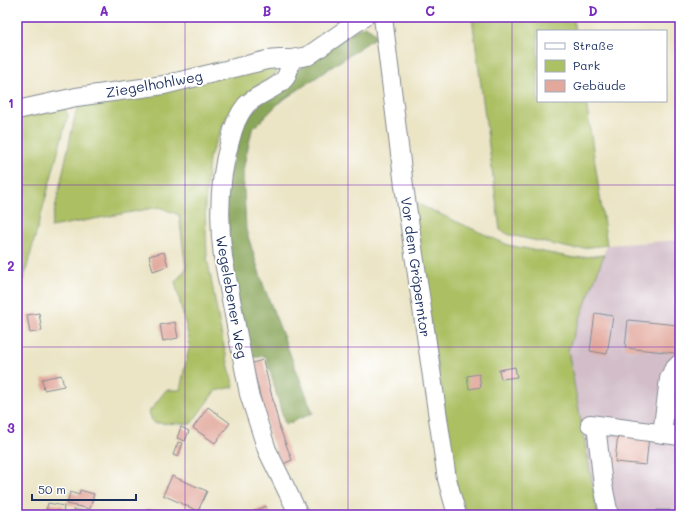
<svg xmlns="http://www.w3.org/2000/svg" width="697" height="532" font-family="Mali,sans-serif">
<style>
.industrial{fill:#d2bdc8}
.green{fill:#acc064;stroke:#647861}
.forest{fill:#89a65a;stroke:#526a5c}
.building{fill:#e2a89c}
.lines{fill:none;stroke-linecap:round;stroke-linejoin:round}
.minor-casing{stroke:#838a92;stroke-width:20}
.minor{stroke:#fff;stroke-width:18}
.grid{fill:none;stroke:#7b2cbf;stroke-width:1;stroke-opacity:0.55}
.labels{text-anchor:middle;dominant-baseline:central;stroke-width:4;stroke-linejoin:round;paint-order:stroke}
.street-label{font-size:14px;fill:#1b2f5e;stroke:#fff}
.neatline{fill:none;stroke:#7b2cbf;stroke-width:1.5}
.grid-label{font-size:13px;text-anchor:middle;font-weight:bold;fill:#7b2cbf}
</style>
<rect width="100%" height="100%" fill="#fff"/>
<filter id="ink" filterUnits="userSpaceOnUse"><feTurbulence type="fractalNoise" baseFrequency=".025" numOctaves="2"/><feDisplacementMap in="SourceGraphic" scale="8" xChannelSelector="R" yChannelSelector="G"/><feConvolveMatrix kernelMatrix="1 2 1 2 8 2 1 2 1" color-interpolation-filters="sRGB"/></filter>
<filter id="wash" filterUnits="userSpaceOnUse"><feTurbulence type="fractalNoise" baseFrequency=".012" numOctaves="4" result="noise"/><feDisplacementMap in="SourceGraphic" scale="16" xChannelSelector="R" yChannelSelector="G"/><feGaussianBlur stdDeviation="0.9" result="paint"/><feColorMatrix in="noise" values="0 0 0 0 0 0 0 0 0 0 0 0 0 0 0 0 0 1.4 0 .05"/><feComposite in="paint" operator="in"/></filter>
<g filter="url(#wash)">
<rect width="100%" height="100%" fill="#ebe4c5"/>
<path class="industrial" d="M 680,240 L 680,515 L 598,515 L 568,350 L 607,245 Z"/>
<path class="green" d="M 472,17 L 573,17 L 575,31 L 538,31 L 538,101 L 586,101 L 607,245 L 574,249 L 510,235 L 500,230 Z
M 277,68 L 276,74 L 251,90 L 228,114 L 209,158 L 205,206 L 207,257 L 222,338 L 234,387 L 215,391 L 191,424 L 153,423 L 149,412 L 166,390 L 180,390 L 190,343 L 175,282 L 186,269 L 179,215 L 159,207 L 51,227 L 75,116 L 79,106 L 86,102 L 249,69 Z
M 64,107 L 68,115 L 23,282 L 17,281 L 17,118 Z
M 411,201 L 508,245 L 574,258 L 604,255 L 568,350 L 598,515 L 461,515 Z"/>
<path class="forest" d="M 365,26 L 373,31 L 376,37 L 280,102 L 252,130 L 243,170 L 246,230 L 264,287 L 313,413 L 285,425 L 266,356 L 250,358 L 235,292 L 225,191 L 242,124 L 259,105 L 297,71 L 355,30 Z"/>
<g id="blocks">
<path class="building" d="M 164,252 L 168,266 L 153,271 L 149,256 Z
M 39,313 L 42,331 L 30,333 L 27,315 Z
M 595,313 L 613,316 L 607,354 L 590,351 Z
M 628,320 L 678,325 L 675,353 L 625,348 Z
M 175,322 L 178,338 L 163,341 L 160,325 Z
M 263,360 L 280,429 L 292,460 L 281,465 L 269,433 L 252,363 Z
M 515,367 L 517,377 L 501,379 L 499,370 Z
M 479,374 L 481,387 L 469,389 L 467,376 Z
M 61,375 L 64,386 L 44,390 L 42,379 Z
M 676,396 L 680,397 L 680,422 L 673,421 Z
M 208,407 L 230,423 L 215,443 L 193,428 Z
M 181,427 L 189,431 L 185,441 L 177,438 Z
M 618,433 L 649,436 L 646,465 L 615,462 Z
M 178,442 L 183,443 L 178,457 L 173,455 Z
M 172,476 L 207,491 L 198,511 L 163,495 Z
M 80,490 L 94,494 L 90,509 L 67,504 L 70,492 L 79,495 Z
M 48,503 L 64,506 L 63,515 L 45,515 Z
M 266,506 L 270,515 L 247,515 Z
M 73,509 L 88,512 L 88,515 L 72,515 Z
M 146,509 L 160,510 L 160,515 L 146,515 Z
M 657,510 L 670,510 L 670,515 L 656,515 Z"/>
</g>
</g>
<g filter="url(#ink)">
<use href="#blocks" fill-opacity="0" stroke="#838a92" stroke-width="1"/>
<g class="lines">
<g class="minor-casing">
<path id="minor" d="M 383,17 L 404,186 L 447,479 L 457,515
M 17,110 L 76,97 L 164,85 L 267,60 L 279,59 L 291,59
M 590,424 L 680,436
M 596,425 L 603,485 L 609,515
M 662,434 L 669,379 L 673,370 L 680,363
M 299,515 L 267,450 L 249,394 L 223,257 C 218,218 219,179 230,141 C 233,128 237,116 246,105 C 257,94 278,89 286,77 C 289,71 290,65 291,59 L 308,56 L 364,17"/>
</g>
<use href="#minor" class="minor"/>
</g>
</g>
<path class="grid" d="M 185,17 L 185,515M 348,17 L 348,515M 512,17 L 512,515M 17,185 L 680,185M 17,347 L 680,347"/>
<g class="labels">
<g class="street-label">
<text transform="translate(154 84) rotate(-10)">Ziegelhohlweg</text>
<text transform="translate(416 267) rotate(82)">Vor dem Gröperntor</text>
<text transform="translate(232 297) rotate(80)">Wegelebener Weg</text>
</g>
</g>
<rect width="697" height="532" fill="none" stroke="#fff" stroke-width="44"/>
<rect x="537" y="30" width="130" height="72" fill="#ffffff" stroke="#a4acbf"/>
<rect x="545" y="43" width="20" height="6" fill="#ffffff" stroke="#a4acbf"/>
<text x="573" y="50" font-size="12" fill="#1b2f5e">Straße</text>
<rect x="545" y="60" width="20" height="12" fill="#acc064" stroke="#a4acbf"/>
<text x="573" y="70" font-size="12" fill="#1b2f5e">Park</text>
<rect x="545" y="80" width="20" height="12" fill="#e2a89c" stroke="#a4acbf"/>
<text x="573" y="90" font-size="12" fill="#1b2f5e">Gebäude</text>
<path d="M32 494v6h104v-6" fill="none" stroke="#1b2f5e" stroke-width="2"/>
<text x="38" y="494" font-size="12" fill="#1b2f5e" stroke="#ffffff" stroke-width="3" paint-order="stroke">50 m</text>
<rect x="22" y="22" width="653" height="488" class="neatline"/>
<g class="grid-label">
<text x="104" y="16">A</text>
<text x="267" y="16">B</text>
<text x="430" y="16">C</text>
<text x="593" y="16">D</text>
<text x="11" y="108">1</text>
<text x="11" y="271">2</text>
<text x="11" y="433">3</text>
</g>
</svg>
